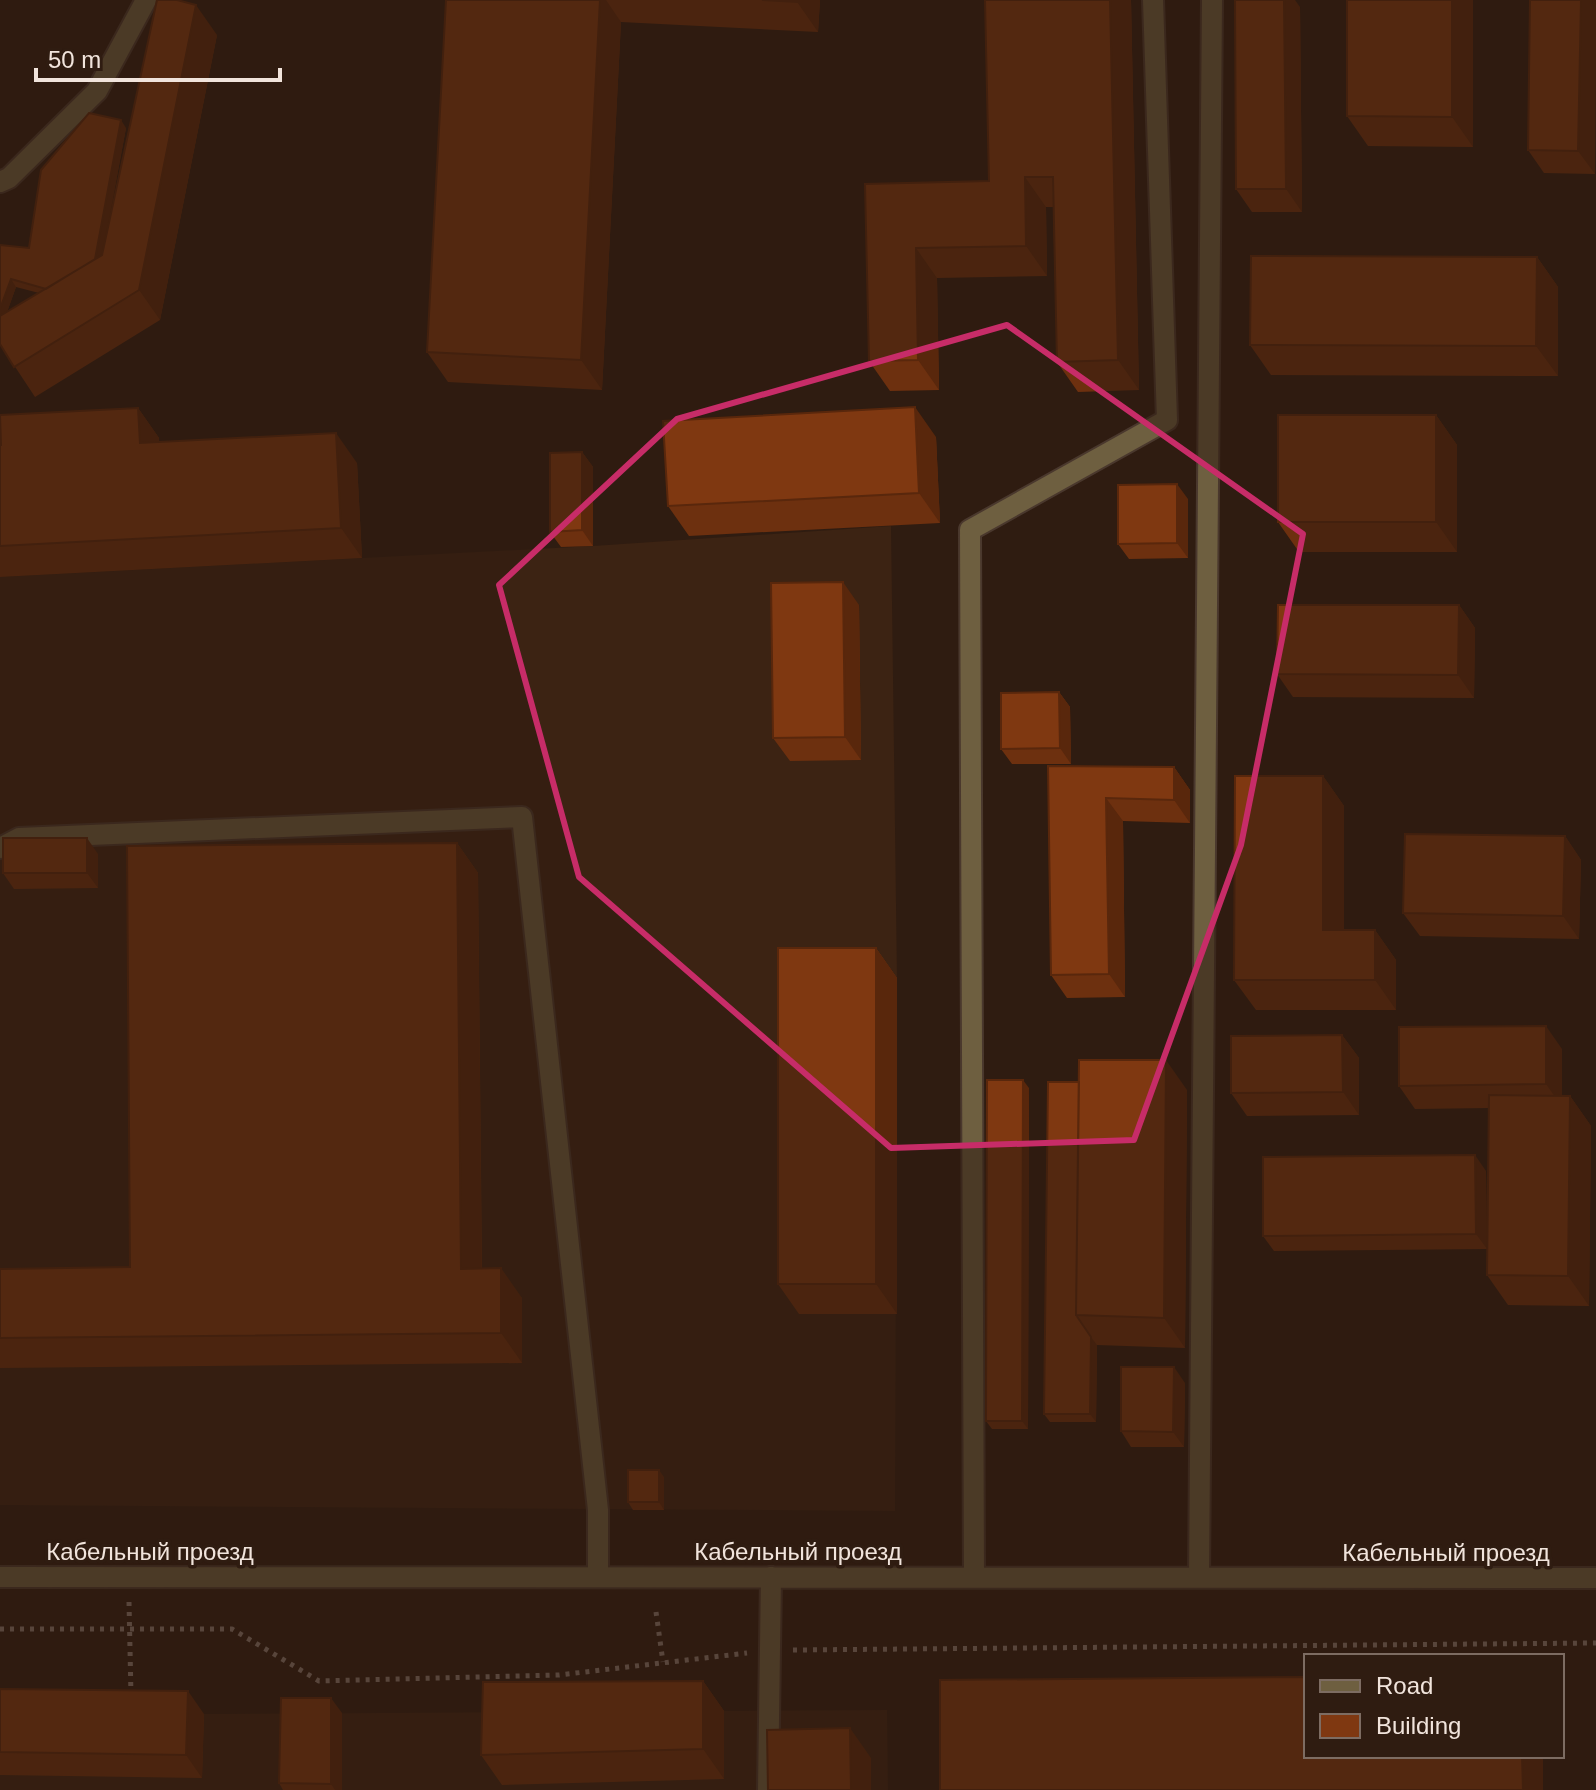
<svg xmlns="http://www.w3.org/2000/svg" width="1596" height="1790" font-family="Arial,sans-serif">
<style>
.built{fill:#3c2313}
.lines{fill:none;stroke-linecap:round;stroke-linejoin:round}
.minor-casing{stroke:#4a382d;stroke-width:24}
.path{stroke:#897970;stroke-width:5;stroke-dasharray:4 6;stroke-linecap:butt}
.minor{stroke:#6e5f40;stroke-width:20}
.wall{fill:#6d300f;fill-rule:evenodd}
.shaded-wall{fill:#59270c}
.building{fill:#7f3811;stroke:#59270c;stroke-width:2}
.marked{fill:none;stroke:#c72c68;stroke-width:6;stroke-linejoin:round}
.labels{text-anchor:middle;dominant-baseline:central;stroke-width:7;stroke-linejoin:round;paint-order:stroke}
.street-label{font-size:24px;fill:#f1e4dc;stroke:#2f1c11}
</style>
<rect width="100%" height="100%" fill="#2f1c11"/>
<path class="built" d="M 891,526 L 897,978 L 895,1511 L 0,1505 L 0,577 L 593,546 Z
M 887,1710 L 888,1790 L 0,1790 L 0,1711 L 204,1714 Z"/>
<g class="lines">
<g class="minor-casing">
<path id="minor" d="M 0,182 L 9,178 L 97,91 L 146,0
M 0,848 L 19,838 L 522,817 L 598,1510 L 598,1577
M 0,1577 L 1596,1578
M 974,1577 L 970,530 L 1167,420 L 1153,0
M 1199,1577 L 1212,0
M 768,1790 L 771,1577"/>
</g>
<path class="path" d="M 129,1602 L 131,1696
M 656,1612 L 663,1662
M 0,1629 L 232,1629 L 319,1681 L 559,1675 L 747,1653
M 793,1650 L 1596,1643"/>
<use href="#minor" class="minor"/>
</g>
<path class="wall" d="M 446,0 L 820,0 L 818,32 L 621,22 L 602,390 L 448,382 L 427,352 Z
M 985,0 L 1131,0 L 1139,390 L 1078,392 L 1057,362 L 1053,207 L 1046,207 L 1047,276 L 937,278 L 939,390 L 890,391 L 869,361 L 865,184 L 989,181 Z
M 1347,0 L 1473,0 L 1473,147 L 1368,146 L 1347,116 Z
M 1596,0 L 1595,174 L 1544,173 L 1528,150 Z
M 1300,7 L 1302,212 L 1252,212 L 1236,189 Z
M 217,35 L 160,320 L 35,397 L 0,344 L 0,245 L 29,248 L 126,128 L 105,240 ZM 16,287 L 39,293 L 7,312 Z
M 1537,257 L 1558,287 L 1558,376 L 1271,375 L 1250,345 Z
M 138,408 L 159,438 L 159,442 L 357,463 L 362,558 L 0,577 L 0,445 Z
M 1436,415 L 1457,445 L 1457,552 L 1299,552 L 1278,522 Z
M 936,437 L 940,523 L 689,536 L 668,506 Z
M 582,452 L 593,467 L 593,546 L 561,547 L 550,532 Z
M 1188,499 L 1188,558 L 1129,559 L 1118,544 Z
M 859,605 L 861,760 L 790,761 L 773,738 Z
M 1459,605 L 1475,628 L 1474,698 L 1293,697 L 1277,674 Z
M 1059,692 L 1070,707 L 1071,764 L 1012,764 L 1001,749 Z
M 1048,766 L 1174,767 L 1190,790 L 1190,823 L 1123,821 L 1125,997 L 1067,998 L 1051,975 Z
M 1323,776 L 1344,806 L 1344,930 L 1375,930 L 1396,960 L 1396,1010 L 1256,1010 L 1234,980 Z
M 1565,836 L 1581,860 L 1579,939 L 1420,936 L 1403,913 Z
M 457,843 L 478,873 L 482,1269 L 522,1298 L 522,1363 L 0,1368 L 0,1269 L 130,1267 Z
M 98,854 L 98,888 L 14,889 L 3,873 Z
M 876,948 L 897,978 L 897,1314 L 799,1314 L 778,1284 Z
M 1342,1035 L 1359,1058 L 1359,1115 L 1247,1116 L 1231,1093 Z
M 1562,1049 L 1562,1096 L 1570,1096 L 1591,1126 L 1589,1306 L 1508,1305 L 1487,1275 L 1489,1108 L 1415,1109 L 1399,1086 Z
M 1048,1082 L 1187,1090 L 1185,1348 L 1097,1345 L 1096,1422 L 1050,1422 L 1044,1414 Z
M 1029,1088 L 1028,1429 L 992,1429 L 986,1421 Z
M 1486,1171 L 1487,1249 L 1274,1251 L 1263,1236 Z
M 1185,1383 L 1184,1447 L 1131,1447 L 1121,1431 Z
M 664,1477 L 664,1510 L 633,1510 L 628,1502 Z
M 703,1681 L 724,1711 L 724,1779 L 502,1785 L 481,1755 Z
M 0,1689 L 204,1714 L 202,1778 L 0,1775 Z
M 342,1713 L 342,1790 L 283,1790 L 279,1783 Z"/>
<path class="shaded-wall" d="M 600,0 L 606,0 L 621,22 L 602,390 L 581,360 Z
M 797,0 L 820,0 L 818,32 L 797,2 Z
M 1110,0 L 1131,0 L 1139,390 L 1118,360 Z
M 1284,0 L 1295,0 L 1300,7 L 1302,212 L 1286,189 Z
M 1452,0 L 1473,0 L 1473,147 L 1452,117 Z
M 1581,0 L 1596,0 L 1595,174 L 1578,151 Z
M 196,5 L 217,35 L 160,320 L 139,290 Z
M 121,120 L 126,128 L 99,275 L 93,268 Z
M 1025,177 L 1046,207 L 1047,276 L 1026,246 Z
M 916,248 L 937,278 L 939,390 L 918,360 Z
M 1537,257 L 1558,287 L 1558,376 L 1536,346 Z
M 11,279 L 16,287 L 2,326 L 0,322 L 0,309 Z
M 915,407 L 936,437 L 940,523 L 919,493 Z
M 138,408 L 159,438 L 161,473 L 140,443 Z
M 1436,415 L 1457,445 L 1457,552 L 1436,522 Z
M 336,433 L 357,463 L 362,558 L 341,528 Z
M 582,452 L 593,467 L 593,546 L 582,530 Z
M 1177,484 L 1188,499 L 1188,558 L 1177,543 Z
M 843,582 L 859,605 L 861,760 L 845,737 Z
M 1459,605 L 1475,628 L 1474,698 L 1458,675 Z
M 1059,692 L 1070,707 L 1071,764 L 1060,748 Z
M 1174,767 L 1190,790 L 1190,823 L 1174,800 Z
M 1323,776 L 1344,806 L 1344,960 L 1323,930 Z
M 1106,798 L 1123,821 L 1125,997 L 1109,974 Z
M 1565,836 L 1581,860 L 1579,939 L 1563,916 Z
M 87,838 L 98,854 L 98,888 L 87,873 Z
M 457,843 L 478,873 L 482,1299 L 461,1269 Z
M 1375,930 L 1396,960 L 1396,1010 L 1375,980 Z
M 876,948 L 897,978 L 897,1314 L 876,1284 Z
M 1546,1026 L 1562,1049 L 1562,1107 L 1546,1084 Z
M 1342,1035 L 1359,1058 L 1359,1115 L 1343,1092 Z
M 1166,1060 L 1187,1090 L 1185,1348 L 1164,1318 Z
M 1023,1080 L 1029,1088 L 1028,1429 L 1022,1421 Z
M 1570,1096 L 1591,1126 L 1589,1306 L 1568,1276 Z
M 1475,1155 L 1486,1171 L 1487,1249 L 1476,1234 Z
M 501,1268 L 522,1298 L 522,1363 L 501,1333 Z
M 1091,1337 L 1097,1345 L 1096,1422 L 1090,1414 Z
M 1174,1367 L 1185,1383 L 1184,1447 L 1173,1432 Z
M 659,1470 L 664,1477 L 664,1510 L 659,1502 Z
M 703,1681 L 724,1711 L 724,1779 L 703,1749 Z
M 188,1691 L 204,1714 L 202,1778 L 186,1755 Z
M 331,1698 L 342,1713 L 342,1790 L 335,1790 L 331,1784 Z
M 850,1728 L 871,1758 L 871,1790 L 851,1790 Z
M 1522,1756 L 1543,1756 L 1543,1790 L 1523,1790 Z"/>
<path class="building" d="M 157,0 L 177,0 L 196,5 L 139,290 L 14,367 L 0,344 L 0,316 L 102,255 Z
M 446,0 L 600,0 L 581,360 L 427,352 Z
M 762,0 L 797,0 L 797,2 Z
M 985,0 L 1110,0 L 1118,360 L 1057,362 L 1053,177 L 1025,177 L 1026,246 L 916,248 L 918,360 L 869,361 L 865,184 L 989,181 Z
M 1235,0 L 1284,0 L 1286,189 L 1236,189 Z
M 1347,0 L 1452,0 L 1452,117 L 1347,116 Z
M 1530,0 L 1581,0 L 1578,151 L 1528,150 Z
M 89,113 L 121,120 L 95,259 L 46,289 L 11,279 L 0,309 L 0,245 L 29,248 L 41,170 Z
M 1251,256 L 1537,257 L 1536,346 L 1250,345 Z
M 915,407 L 919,493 L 668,506 L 663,421 Z
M 138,408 L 140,443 L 336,433 L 341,528 L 0,546 L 0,445 L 1,445 L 0,415 Z
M 1278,415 L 1436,415 L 1436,522 L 1278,522 Z
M 582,452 L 582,530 L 550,532 L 550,453 Z
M 1177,484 L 1177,543 L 1118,544 L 1118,485 Z
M 843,582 L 845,737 L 773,738 L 771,583 Z
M 1278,605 L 1459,605 L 1458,675 L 1277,674 Z
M 1059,692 L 1060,748 L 1001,749 L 1001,693 Z
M 1048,766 L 1174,767 L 1174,800 L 1106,798 L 1109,974 L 1051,975 Z
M 1235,776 L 1323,776 L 1323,930 L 1375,930 L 1375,980 L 1234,980 Z
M 1405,834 L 1565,836 L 1563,916 L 1403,913 Z
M 3,838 L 87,838 L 87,873 L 3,873 Z
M 457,843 L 461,1269 L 501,1268 L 501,1333 L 0,1338 L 0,1269 L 130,1267 L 127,846 Z
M 778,948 L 876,948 L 876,1284 L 778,1284 Z
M 1546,1026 L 1546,1084 L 1399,1086 L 1399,1027 Z
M 1342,1035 L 1343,1092 L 1231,1093 L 1231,1036 Z
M 1079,1060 L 1166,1060 L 1164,1318 L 1076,1315 Z
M 987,1080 L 1023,1080 L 1022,1421 L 986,1421 Z
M 1048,1082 L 1079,1082 L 1076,1315 L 1091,1337 L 1090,1414 L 1044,1414 Z
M 1489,1095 L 1570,1096 L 1568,1276 L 1487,1275 Z
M 1475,1155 L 1476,1234 L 1263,1236 L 1263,1157 Z
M 1121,1367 L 1174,1367 L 1173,1432 L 1121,1431 Z
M 628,1470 L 659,1470 L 659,1502 L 628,1502 Z
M 1306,1677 L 1306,1756 L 1522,1756 L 1523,1790 L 940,1790 L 940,1680 Z
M 703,1681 L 703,1749 L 481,1755 L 483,1682 Z
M 0,1689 L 188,1691 L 186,1755 L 0,1752 Z
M 281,1698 L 331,1698 L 331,1784 L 279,1783 Z
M 850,1728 L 851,1790 L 768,1790 L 767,1730 Z"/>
<path d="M0 0H1596V1790H0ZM 1007,325 L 1303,534 L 1241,845 L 1134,1140 L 891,1148 L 579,877 L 499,585 L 677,419 Z" fill="#2f1c11" fill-opacity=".55" fill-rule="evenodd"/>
<path class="marked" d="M 1007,325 L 1303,534 L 1241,845 L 1134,1140 L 891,1148 L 579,877 L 499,585 L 677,419 Z"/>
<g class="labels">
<g class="street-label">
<text x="150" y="1551">Кабельный проезд</text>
<text x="798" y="1551">Кабельный проезд</text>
<text x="1446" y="1552">Кабельный проезд</text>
</g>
</g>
<rect x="1304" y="1654" width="260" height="104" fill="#2f1c11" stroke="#7d6c62" stroke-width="2"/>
<rect x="1320" y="1680" width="40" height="12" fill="#6e5f40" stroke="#7d6c62" stroke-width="2"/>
<text x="1376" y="1694" font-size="24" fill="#f1e4dc">Road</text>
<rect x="1320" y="1714" width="40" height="24" fill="#7f3811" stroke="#7d6c62" stroke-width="2"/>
<text x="1376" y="1734" font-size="24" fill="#f1e4dc">Building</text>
<path d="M36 68v12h244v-12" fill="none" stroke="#f1e4dc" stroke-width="4"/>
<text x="48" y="68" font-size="24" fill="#f1e4dc" stroke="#2f1c11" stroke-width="6" paint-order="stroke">50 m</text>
</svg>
